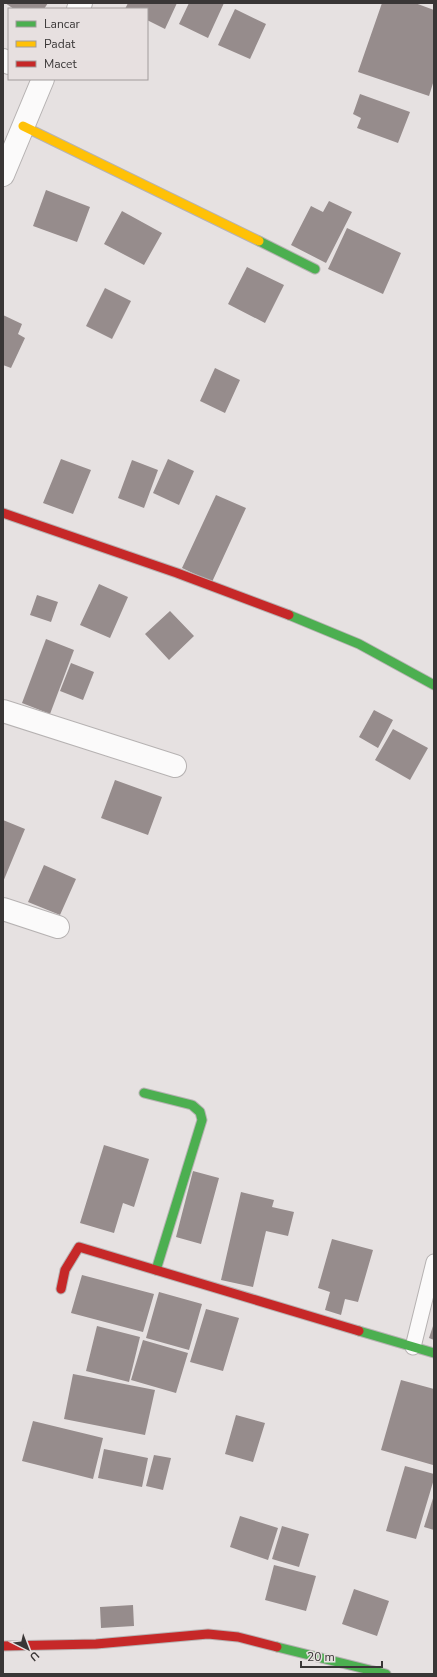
<svg xmlns="http://www.w3.org/2000/svg" width="437" height="1677" font-family="'Nunito Sans',sans-serif">
<style>
.building{fill:#968c8c}
.lines{fill:none;stroke-linecap:round;stroke-linejoin:round}
.lane-casing{stroke:#b6b2b2;stroke-width:17}
.street-casing{stroke:#b6b2b2;stroke-width:24}
.fast-casing{stroke:#b6b2b2;stroke-width:11}
.slow-casing{stroke:#b6b2b2;stroke-width:11}
.jam-casing{stroke:#b6b2b2;stroke-width:11}
.lane{stroke:#fbfafa;stroke-width:15}
.street{stroke:#fbfafa;stroke-width:22}
.fast{stroke:#4caf50;stroke-width:9}
.slow{stroke:#ffc107;stroke-width:9}
.jam{stroke:#c62828;stroke-width:9}
</style>
<rect width="100%" height="100%" fill="#e6e1e1"/>
<path class="building" d="M 5,3 L 48,3 L 44,9 L 14,9 Z
M 128,3 L 177,3 L 165,29 L 147,20 L 147,9 L 125,9 Z
M 189,3 L 224,3 L 208,38 L 179,24 Z
M 382,3 L 415,3 L 434,10 L 434,80 L 429,96 L 358,72 Z
M 235,9 L 266,24 L 250,59 L 218,45 Z
M 360,94 L 410,112 L 398,143 L 357,128 L 361,118 L 353,114 Z
M 46,190 L 90,207 L 77,242 L 33,226 Z
M 329,201 L 352,212 L 326,263 L 291,245 L 311,206 L 323,212 Z
M 122,211 L 162,233 L 144,265 L 104,244 Z
M 347,228 L 401,253 L 383,294 L 328,269 Z
M 247,267 L 284,285 L 265,323 L 228,304 Z
M 105,288 L 131,301 L 112,339 L 86,326 Z
M 3,315 L 22,324 L 18,334 L 25,338 L 11,368 L 3,365 Z
M 215,368 L 240,380 L 225,413 L 200,401 Z
M 61,459 L 91,470 L 73,514 L 43,503 Z
M 168,459 L 194,471 L 179,505 L 153,493 Z
M 132,460 L 158,470 L 144,508 L 118,498 Z
M 216,495 L 246,508 L 212,582 L 182,568 Z
M 99,584 L 128,597 L 110,638 L 80,625 Z
M 37,595 L 58,602 L 51,622 L 30,615 Z
M 170,611 L 194,636 L 169,660 L 145,634 Z
M 46,639 L 74,650 L 50,714 L 22,703 Z
M 71,663 L 94,672 L 83,700 L 60,691 Z
M 374,710 L 393,720 L 378,748 L 359,737 Z
M 393,729 L 428,748 L 410,780 L 375,760 Z
M 115,780 L 162,797 L 148,835 L 101,818 Z
M 3,820 L 25,829 L 3,882 Z
M 44,865 L 76,879 L 60,915 L 28,902 Z
M 104,1145 L 149,1159 L 134,1207 L 123,1203 L 114,1233 L 80,1223 Z
M 193,1171 L 219,1178 L 201,1244 L 176,1237 Z
M 241,1192 L 274,1200 L 272,1207 L 294,1212 L 288,1236 L 266,1231 L 253,1287 L 221,1280 Z
M 332,1239 L 373,1250 L 358,1302 L 345,1299 L 341,1315 L 325,1310 L 330,1292 L 318,1288 Z
M 82,1275 L 154,1294 L 143,1332 L 71,1313 Z
M 159,1292 L 202,1304 L 189,1350 L 146,1338 Z
M 206,1309 L 239,1318 L 223,1371 L 190,1362 Z
M 434,1323 L 434,1340 L 429,1338 Z
M 97,1326 L 140,1337 L 129,1382 L 86,1371 Z
M 143,1340 L 188,1353 L 176,1393 L 131,1380 Z
M 73,1374 L 155,1390 L 145,1435 L 64,1419 Z
M 401,1380 L 434,1389 L 433,1465 L 381,1450 Z
M 236,1415 L 265,1423 L 253,1462 L 225,1454 Z
M 33,1421 L 103,1438 L 93,1479 L 22,1461 Z
M 104,1449 L 148,1458 L 142,1487 L 98,1478 Z
M 154,1455 L 171,1458 L 163,1490 L 146,1486 Z
M 405,1466 L 434,1474 L 434,1479 L 416,1539 L 386,1531 Z
M 434,1495 L 434,1530 L 424,1527 Z
M 240,1516 L 278,1528 L 268,1560 L 230,1547 Z
M 282,1526 L 309,1534 L 299,1567 L 272,1559 Z
M 274,1565 L 316,1576 L 306,1611 L 265,1600 Z
M 354,1589 L 389,1601 L 377,1636 L 342,1624 Z
M 133,1605 L 134,1626 L 101,1628 L 100,1607 Z"/>
<g class="lines">
<g class="lane-casing">
<path id="lane" d="M 413,1347 L 434,1262"/>
</g>
<g class="street-casing">
<path id="street" d="M 78,9 L 81,3
M 3,60 L 9,63
M 3,175 L 43,79
M 3,711 L 175,766
M 3,909 L 58,927"/>
</g>
<g class="fast-casing">
<path id="fast" d="M 259,241 L 315,269
M 289,615 L 359,644 L 434,685
M 144,1093 L 192,1105 L 200,1112 L 202,1120 L 156,1270
M 359,1331 L 434,1353
M 277,1647 L 386,1674"/>
</g>
<g class="slow-casing">
<path id="slow" d="M 23,126 L 259,241"/>
</g>
<g class="jam-casing">
<path id="jam" d="M 3,513 L 177,573 L 289,615
M 61,1289 L 65,1270 L 79,1247 L 359,1331
M 3,1646 L 96,1644 L 208,1634 L 238,1637 L 277,1647"/>
</g>
<use href="#lane" class="lane"/>
<use href="#street" class="street"/>
<use href="#fast" class="fast"/>
<use href="#slow" class="slow"/>
<use href="#jam" class="jam"/>
</g>
<rect width="437" height="1677" fill="none" stroke="#393636" stroke-width="8"/>
<rect x="8" y="8" width="140" height="72" fill="#e7e0e0" stroke="#a19c9c"/>
<rect x="16" y="21" width="20" height="6" fill="#4caf50" stroke="#a19c9c"/>
<text x="44" y="28" font-size="12" fill="#393636">Lancar</text>
<rect x="16" y="41" width="20" height="6" fill="#ffc107" stroke="#a19c9c"/>
<text x="44" y="48" font-size="12" fill="#393636">Padat</text>
<rect x="16" y="61" width="20" height="6" fill="#c62828" stroke="#a19c9c"/>
<text x="44" y="68" font-size="12" fill="#393636">Macet</text>
<g transform="translate(28 1649) rotate(138)" stroke="#e7e0e0" stroke-width="3" paint-order="stroke">
<path d="M0-3L7 15L0 10L-7 15Z" fill="#393636"/>
<text y="-6" font-size="11" font-weight="bold" text-anchor="middle" fill="#393636">U</text>
</g>
<path d="M301 1661v6h81v-6" fill="none" stroke="#393636" stroke-width="2"/>
<text x="307" y="1661" font-size="12" fill="#393636" stroke="#e7e0e0" stroke-width="3" paint-order="stroke">20 m</text>
</svg>
